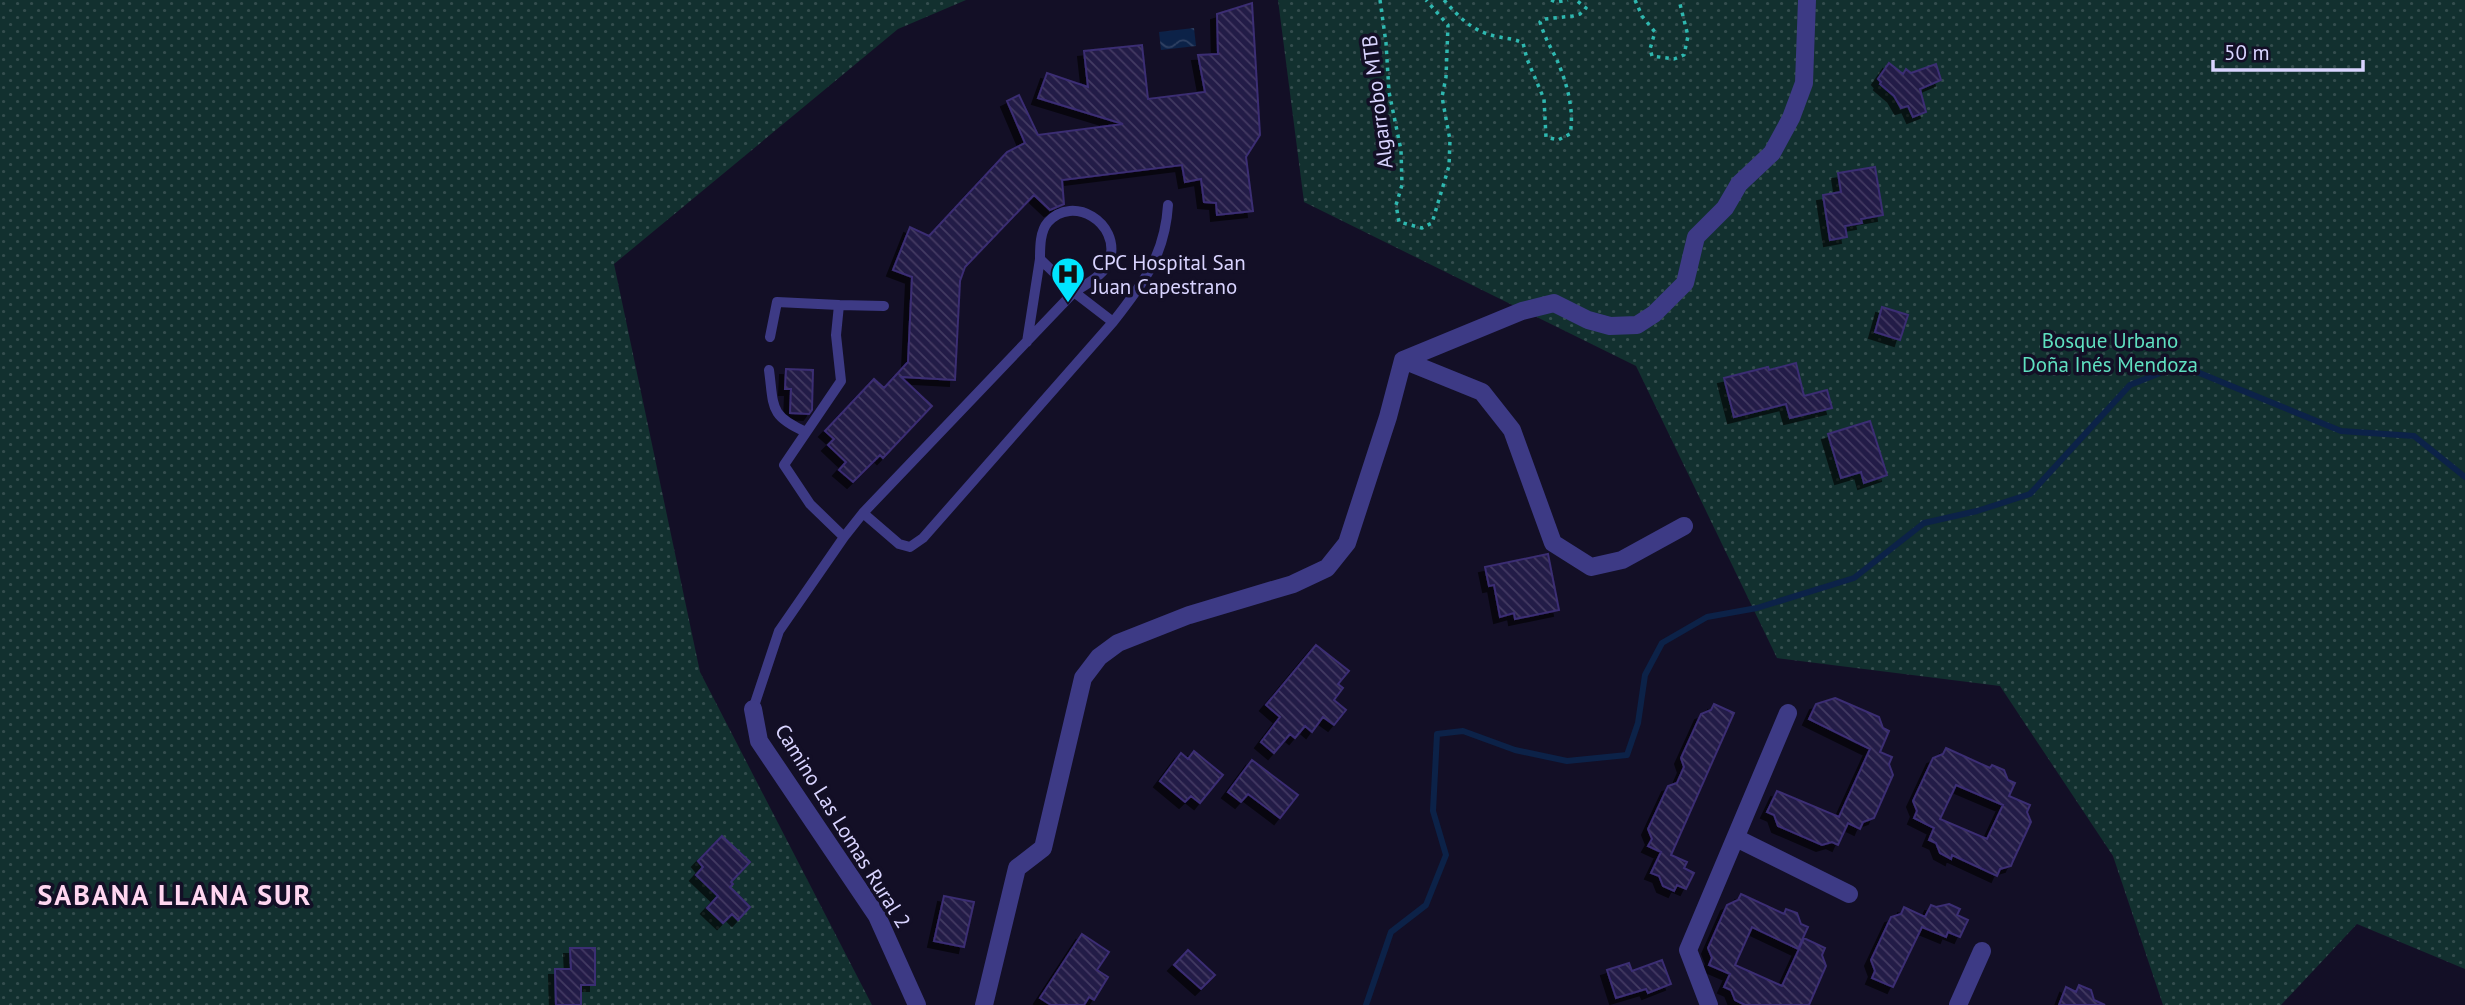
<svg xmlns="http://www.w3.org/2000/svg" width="2465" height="1005" font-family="'PT Sans',sans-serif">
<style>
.park{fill:url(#park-dots)}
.water{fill:url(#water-waves)}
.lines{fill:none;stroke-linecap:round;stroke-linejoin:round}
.stream{stroke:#0c2248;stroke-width:6}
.building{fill:url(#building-back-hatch);stroke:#3b2d73;stroke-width:2;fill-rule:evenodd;filter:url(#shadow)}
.path{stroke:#2fb8b0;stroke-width:3.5;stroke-dasharray:3.5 5;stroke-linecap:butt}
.lane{stroke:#3d3a85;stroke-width:10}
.street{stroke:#3d3a85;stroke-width:18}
.labels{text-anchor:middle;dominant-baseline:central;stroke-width:7;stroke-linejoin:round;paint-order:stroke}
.street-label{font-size:21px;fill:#d9d4ff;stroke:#130f26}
.poi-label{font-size:21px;fill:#d9d4ff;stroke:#130f26;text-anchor:start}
.park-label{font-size:21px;fill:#5fe0c0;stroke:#130f26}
.district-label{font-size:28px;font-weight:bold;letter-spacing:2px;fill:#ffd6f0;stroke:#130f26}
</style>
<defs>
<pattern id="park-dots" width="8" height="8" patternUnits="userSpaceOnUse" patternTransform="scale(1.75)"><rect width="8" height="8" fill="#12302f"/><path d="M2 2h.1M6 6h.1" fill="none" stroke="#344d4e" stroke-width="1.8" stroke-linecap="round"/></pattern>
<pattern id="water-waves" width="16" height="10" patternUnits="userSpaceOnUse" patternTransform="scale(1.75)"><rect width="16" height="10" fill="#0c2248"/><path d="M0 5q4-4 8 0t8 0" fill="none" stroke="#2f4163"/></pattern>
<pattern id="building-back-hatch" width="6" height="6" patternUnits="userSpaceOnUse" patternTransform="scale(1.75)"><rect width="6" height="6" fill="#241b47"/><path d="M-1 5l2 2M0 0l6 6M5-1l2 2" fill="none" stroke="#433b63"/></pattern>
<filter id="shadow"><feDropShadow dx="-6" dy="6" stdDeviation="0" flood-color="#0009"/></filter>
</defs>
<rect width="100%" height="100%" fill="#130f26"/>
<path class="park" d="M 0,0 L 966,0 L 898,29 L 614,264 L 700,672 L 872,1005 L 0,1005 Z
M 1278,0 L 2465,0 L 2465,969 L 2357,924 L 2281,1005 L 2163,1005 L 2113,856 L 2000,686 L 1777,658 L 1636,366 L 1304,202 Z"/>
<path class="water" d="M 1194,28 L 1196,46 L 1161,50 L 1159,32 Z"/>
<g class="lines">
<path class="stream" d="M 1366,1005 L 1391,932 L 1426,905 L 1446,855 L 1433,811 L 1437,734 L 1463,731 L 1515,750 L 1567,761 L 1627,755 L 1638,723 L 1645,675 L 1662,643 L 1707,617 L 1757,608 L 1854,578 L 1924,523 L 1977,511 L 2030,494 L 2130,385 L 2180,365 L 2341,431 L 2414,436 L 2465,477"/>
</g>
<path class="building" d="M 1252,3 L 1260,135 L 1246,157 L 1253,211 L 1217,215 L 1216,203 L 1204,202 L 1201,179 L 1185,182 L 1182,165 L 1062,180 L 1064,204 L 1050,210 L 1034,195 L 965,267 L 960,281 L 955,380 L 901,377 L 932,406 L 883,458 L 880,455 L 853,482 L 839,470 L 846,462 L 828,445 L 834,439 L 825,431 L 874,379 L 884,388 L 908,362 L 912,277 L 893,270 L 910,227 L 929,236 L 1007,152 L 1025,143 L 1007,101 L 1019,95 L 1038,135 L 1123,124 L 1038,98 L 1047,73 L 1088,87 L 1084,51 L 1142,45 L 1148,99 L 1205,92 L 1198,55 L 1218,54 L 1217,14 Z
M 1889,63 L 1903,74 L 1906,69 L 1911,73 L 1936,64 L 1941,80 L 1920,89 L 1926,112 L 1913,117 L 1908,106 L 1901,108 L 1894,96 L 1880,84 L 1881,82 L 1878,79 Z
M 1875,167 L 1883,215 L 1861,219 L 1862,223 L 1845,226 L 1847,237 L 1830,240 L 1823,195 L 1841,192 L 1838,173 Z
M 1882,307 L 1908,315 L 1900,340 L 1875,332 Z
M 1796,363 L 1804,396 L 1827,390 L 1832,408 L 1790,418 L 1786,404 L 1734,417 L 1724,378 L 1768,367 L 1769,370 Z
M 786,369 L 813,370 L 812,410 L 809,414 L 790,413 L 791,389 L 785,389 Z
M 1870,421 L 1887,475 L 1864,483 L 1861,472 L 1841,478 L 1828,434 Z
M 1548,554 L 1559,610 L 1515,619 L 1514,613 L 1500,617 L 1494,585 L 1489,586 L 1485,567 Z
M 1316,645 L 1349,671 L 1338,684 L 1343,688 L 1334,700 L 1346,710 L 1334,725 L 1323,717 L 1312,732 L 1305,726 L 1295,738 L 1290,734 L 1274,753 L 1261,742 L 1280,717 L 1266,705 Z
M 1835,698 L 1879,717 L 1883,728 L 1889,731 L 1880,752 L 1892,757 L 1889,764 L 1893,775 L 1874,818 L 1863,822 L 1860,829 L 1848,823 L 1838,845 L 1832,842 L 1822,845 L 1778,826 L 1774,815 L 1767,812 L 1777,791 L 1839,817 L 1870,749 L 1809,719 L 1816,704 Z
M 1714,704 L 1734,713 L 1671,855 L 1687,862 L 1684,868 L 1694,873 L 1686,889 L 1677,885 L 1674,891 L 1663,886 L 1659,876 L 1651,873 L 1661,852 L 1648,846 L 1652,839 L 1648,829 L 1668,786 L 1677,783 L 1684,767 L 1681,758 L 1701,714 L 1711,710 Z
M 1946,748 L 1990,768 L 1992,765 L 2004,770 L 2008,780 L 2015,783 L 2009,796 L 2030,805 L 2027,812 L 2031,822 L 2013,861 L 2011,866 L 2000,869 L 1997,876 L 1952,855 L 1951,859 L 1940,853 L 1936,843 L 1929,840 L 1934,828 L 1914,818 L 1917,811 L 1913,801 L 1933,758 L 1943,754 ZM 1956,785 L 2003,805 L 1987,839 L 1940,819 Z
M 1194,751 L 1223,775 L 1200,803 L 1191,796 L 1185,802 L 1160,781 L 1181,753 L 1188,759 Z
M 1252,760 L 1298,795 L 1280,818 L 1248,794 L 1241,802 L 1228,792 Z
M 722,836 L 750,862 L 731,882 L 733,884 L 730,887 L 750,907 L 738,920 L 732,914 L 723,923 L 707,908 L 718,896 L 696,875 L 703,867 L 698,861 Z
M 1741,894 L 1784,914 L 1786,909 L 1797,913 L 1801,924 L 1808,927 L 1798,949 L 1752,927 L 1735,965 L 1782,986 L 1804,938 L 1825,948 L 1822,955 L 1826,966 L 1809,1005 L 1745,1005 L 1735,1000 L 1731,990 L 1724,987 L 1730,974 L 1709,965 L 1712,958 L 1708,948 L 1727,905 L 1738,900 Z
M 944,896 L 974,902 L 964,947 L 934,941 Z
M 1949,904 L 1960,909 L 1957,915 L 1968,920 L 1960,937 L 1948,932 L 1946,937 L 1922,927 L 1893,987 L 1872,978 L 1875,971 L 1871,960 L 1891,917 L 1901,914 L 1904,907 L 1925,917 L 1931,905 L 1936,907 Z
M 1082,934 L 1109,952 L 1097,970 L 1108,977 L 1094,1000 L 1089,997 L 1084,1005 L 1051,1005 L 1040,998 Z
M 570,948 L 595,948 L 595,985 L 581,985 L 581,1005 L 556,1005 L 555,969 L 571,969 Z
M 1188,950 L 1215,975 L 1201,989 L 1174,965 Z
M 1662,960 L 1671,984 L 1648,993 L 1646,989 L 1616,998 L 1607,970 L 1629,963 L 1632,971 Z
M 2079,985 L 2091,990 L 2094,1000 L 2105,1005 L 2059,1005 L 2066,987 L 2076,992 Z"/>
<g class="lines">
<path class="path" d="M 1380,0 L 1386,43 L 1389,92 L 1401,150 L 1402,185 L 1396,205 L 1399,222 L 1422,228 L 1432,223 L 1449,166 L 1450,140 L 1442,97 L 1446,77 L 1448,25 L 1426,0
M 1444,0 C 1459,17 1472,31 1495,36 C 1506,39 1513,38 1523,43 L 1527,59 L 1544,99 L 1546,137 L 1558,140 L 1570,134 C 1575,110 1566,80 1556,58 C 1550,46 1544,36 1540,22 L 1545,19 L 1573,16 L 1580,14 L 1586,8 L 1576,0
M 1551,0 L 1556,2 L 1568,0
M 1635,0 L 1642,16 L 1655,32 L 1650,49 L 1652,56 L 1674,59 L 1684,55 L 1688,36 L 1679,0"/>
<path class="lane" d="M 770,337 L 777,302 L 839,305
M 1027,342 L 1040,259
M 769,370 C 774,407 769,416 806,432
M 863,513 L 899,544 L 910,547 L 923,538 L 1113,322 C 1143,284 1165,255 1168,205
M 844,537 L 810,504 L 784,465 L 841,381 L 836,335 L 839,305 L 884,306
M 753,709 L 779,631 L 844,537 L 863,513 L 1074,292 C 1087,284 1106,274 1110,259 C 1120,223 1073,194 1048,222 C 1040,231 1040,247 1040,259 L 1074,292 L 1113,322"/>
<path class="street" d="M 1403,360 L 1522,311 L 1554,303 L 1588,320 L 1610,326 L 1637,325 L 1654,314 L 1685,283 L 1696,237 L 1725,208 L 1739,184 L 1772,153 L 1791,118 L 1804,83 L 1807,0
M 1403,360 L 1482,392 L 1512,430 L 1553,543 L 1591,567 L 1622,560 L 1684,526
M 753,709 L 759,741 L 877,916 L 917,1005
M 1736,838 L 1849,894
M 984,1005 L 1017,868 L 1043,848 L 1083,678 L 1099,657 L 1118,643 L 1189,615 L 1293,584 L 1327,568 L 1347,543 L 1388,417 L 1403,360
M 1709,1005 L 1688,950 L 1788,713
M 1958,1005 L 1982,951"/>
</g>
<defs>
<g id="hospital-pin" transform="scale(1.75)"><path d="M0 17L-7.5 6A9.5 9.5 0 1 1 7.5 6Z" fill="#00e5ff" stroke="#130f26"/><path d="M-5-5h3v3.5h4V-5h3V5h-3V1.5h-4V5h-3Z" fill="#111"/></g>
</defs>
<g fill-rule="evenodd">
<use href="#hospital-pin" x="1068" y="274"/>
</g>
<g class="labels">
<g class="street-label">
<text transform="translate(1377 102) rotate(-97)">Algarrobo MTB</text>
<text transform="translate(843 826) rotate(58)">Camino Las Lomas Rural 2</text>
</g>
<g class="poi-label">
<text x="1092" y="262">CPC Hospital San<tspan x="1092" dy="24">Juan Capestrano</tspan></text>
</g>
<g class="park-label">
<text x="2110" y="340">Bosque Urbano<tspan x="2110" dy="24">Doña Inés Mendoza</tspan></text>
</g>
<g class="district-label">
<text x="175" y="894">SABANA LLANA SUR</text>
</g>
</g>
<path d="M2213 60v10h150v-10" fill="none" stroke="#d9d4ff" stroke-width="3.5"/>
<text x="2224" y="60" font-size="21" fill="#d9d4ff" stroke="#130f26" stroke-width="5" paint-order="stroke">50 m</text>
</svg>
